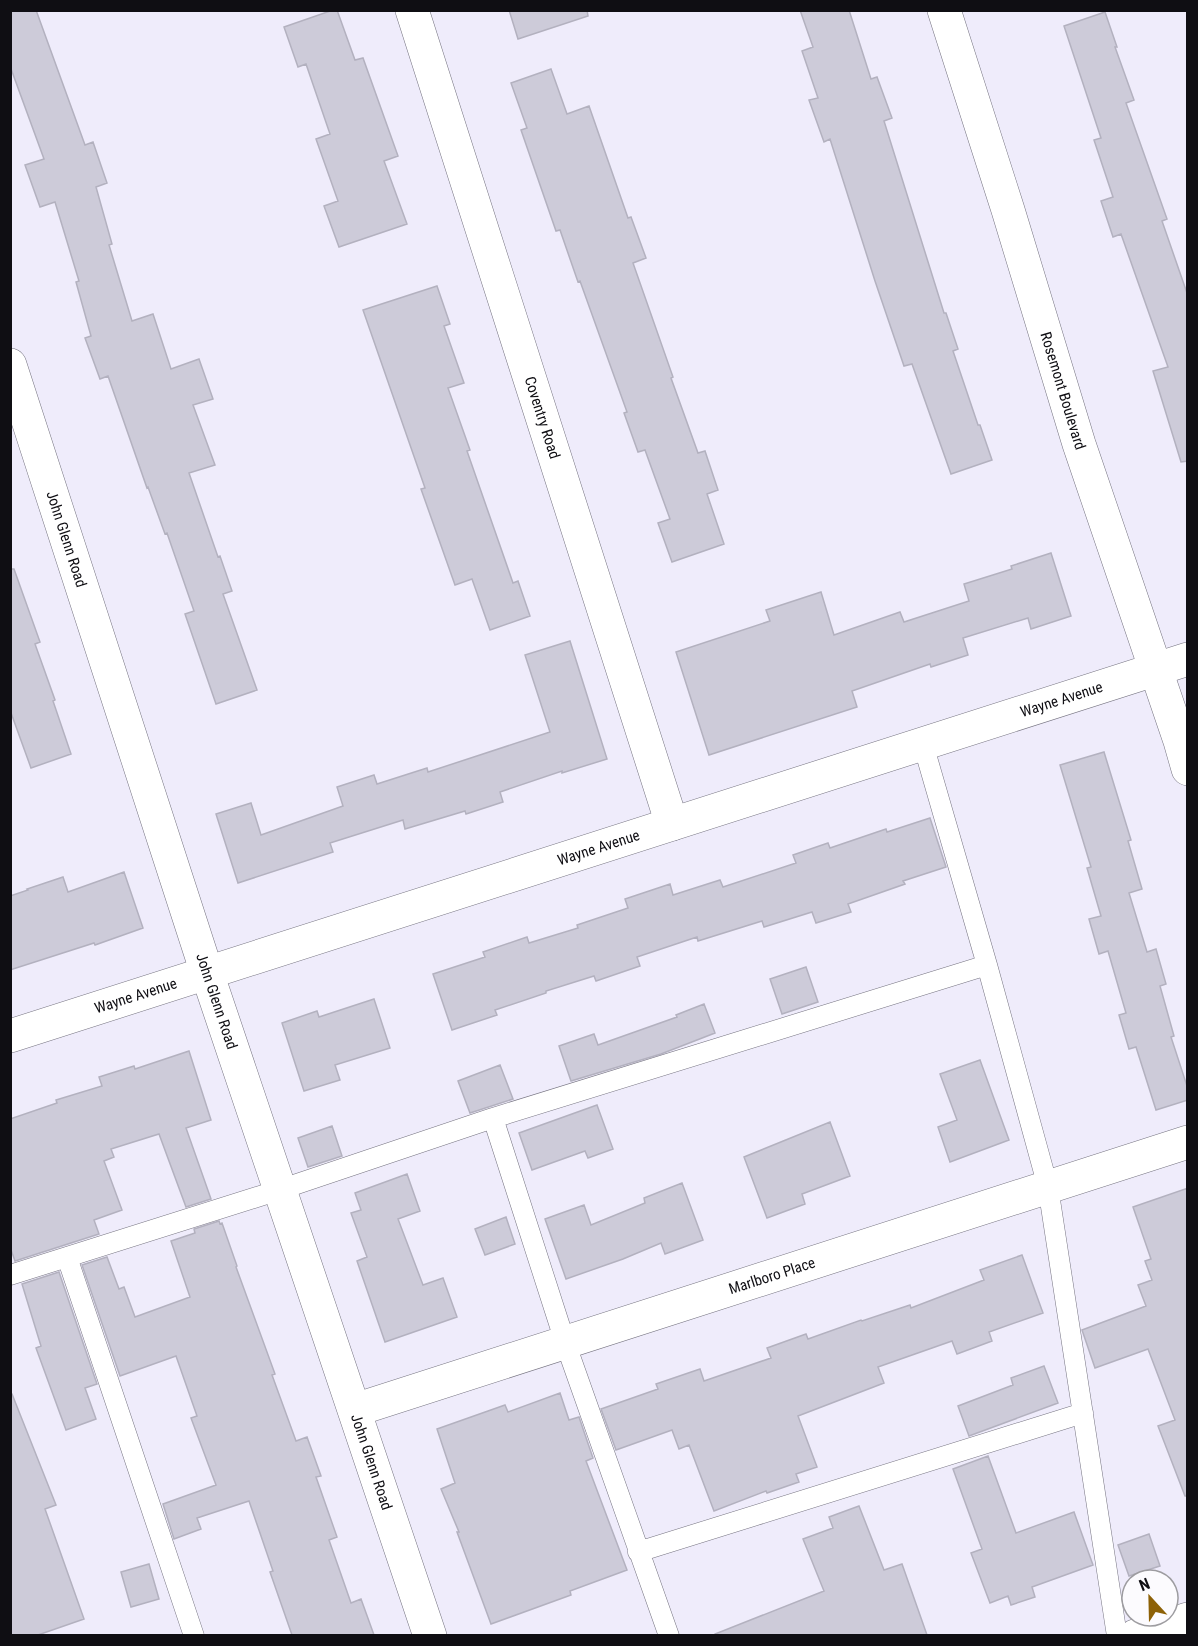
<svg xmlns="http://www.w3.org/2000/svg" width="1198" height="1646" font-family="'Roboto Condensed',sans-serif">
<style>
.building{fill:#cdcbd9;stroke:#b3b1bf;stroke-width:1.5}
.lines{fill:none;stroke-linecap:round;stroke-linejoin:round}
.service-casing{stroke:#767481;stroke-width:21}
.minor-casing{stroke:#767481;stroke-width:34}
.secondary-casing{stroke:#767481;stroke-width:34}
.service{stroke:#fff;stroke-width:20}
.minor{stroke:#fff;stroke-width:33}
.secondary{stroke:#fff;stroke-width:33}
.labels{text-anchor:middle;dominant-baseline:central;stroke-width:6;stroke-linejoin:round;paint-order:stroke}
.street-label{font-size:15px;fill:#0f0e13;stroke:#fcfbfe}
</style>
<rect width="100%" height="100%" fill="#efecfb"/>
<path class="building" d="M 10,10 L 36,10 L 85,145 L 93,142 L 107,183 L 96,187 L 112,244 L 109,245 L 132,321 L 153,314 L 171,369 L 199,359 L 213,399 L 193,405 L 215,465 L 189,473 L 218,557 L 220,556 L 232,591 L 223,594 L 257,690 L 216,704 L 185,614 L 194,611 L 167,533 L 165,534 L 148,487 L 147,488 L 108,376 L 100,379 L 85,338 L 91,336 L 76,282 L 79,281 L 55,202 L 40,207 L 25,165 L 44,159 L 10,66 Z
M 333,10 L 337,10 L 355,60 L 363,58 L 398,156 L 384,161 L 407,224 L 339,247 L 324,206 L 338,201 L 316,139 L 330,134 L 306,64 L 298,67 L 284,27 Z
M 509,10 L 587,10 L 588,16 L 518,39 Z
M 800,10 L 849,10 L 871,79 L 877,77 L 892,118 L 884,121 L 944,313 L 946,313 L 958,349 L 953,351 L 978,425 L 980,425 L 992,460 L 951,474 L 912,364 L 904,366 L 875,281 L 830,139 L 824,142 L 809,100 L 818,98 L 802,51 L 813,47 Z
M 1105,12 L 1117,47 L 1115,47 L 1134,100 L 1126,103 L 1167,219 L 1162,221 L 1188,296 L 1188,461 L 1181,462 L 1153,371 L 1168,367 L 1121,234 L 1113,237 L 1101,201 L 1113,197 L 1094,140 L 1101,138 L 1064,26 Z
M 551,69 L 567,114 L 589,106 L 628,218 L 631,217 L 646,258 L 633,263 L 673,377 L 671,378 L 698,453 L 705,451 L 718,490 L 707,494 L 724,544 L 672,562 L 658,523 L 670,519 L 645,450 L 638,452 L 624,413 L 627,412 L 580,281 L 578,282 L 560,230 L 556,231 L 521,130 L 527,128 L 511,83 Z
M 437,286 L 450,324 L 444,326 L 464,383 L 448,388 L 470,450 L 467,451 L 513,583 L 518,581 L 530,616 L 490,630 L 472,579 L 455,585 L 421,489 L 425,488 L 363,310 Z
M 1051,553 L 1071,616 L 1031,629 L 1028,618 L 963,638 L 968,655 L 931,667 L 930,664 L 852,691 L 857,707 L 709,755 L 676,652 L 770,621 L 766,610 L 821,592 L 834,635 L 900,612 L 904,622 L 969,601 L 964,584 L 1012,569 L 1011,566 Z
M 10,569 L 14,569 L 40,642 L 35,644 L 55,700 L 53,701 L 71,754 L 31,768 L 10,710 Z
M 570,641 L 607,759 L 562,773 L 562,771 L 500,792 L 503,802 L 466,814 L 465,811 L 405,829 L 403,820 L 330,843 L 333,852 L 238,883 L 216,814 L 251,803 L 261,835 L 343,806 L 337,787 L 374,775 L 377,784 L 427,768 L 428,772 L 550,732 L 525,655 Z
M 1104,752 L 1131,840 L 1128,841 L 1142,889 L 1129,893 L 1147,952 L 1156,949 L 1166,984 L 1160,986 L 1174,1036 L 1171,1037 L 1188,1089 L 1188,1100 L 1156,1110 L 1136,1047 L 1129,1049 L 1119,1015 L 1126,1013 L 1108,951 L 1099,954 L 1089,919 L 1101,916 L 1087,868 L 1091,867 L 1060,765 Z
M 930,818 L 946,867 L 903,881 L 905,884 L 848,904 L 851,912 L 816,923 L 812,912 L 764,927 L 762,921 L 698,941 L 697,937 L 637,957 L 640,966 L 596,981 L 594,976 L 546,991 L 546,993 L 495,1010 L 497,1015 L 452,1030 L 433,974 L 485,957 L 483,952 L 527,937 L 529,943 L 578,928 L 577,925 L 628,908 L 625,899 L 670,884 L 673,895 L 720,880 L 723,887 L 796,863 L 793,855 L 828,843 L 830,848 L 886,829 L 887,832 Z
M 124,872 L 143,928 L 95,945 L 94,943 L 10,970 L 10,896 L 28,890 L 27,889 L 63,877 L 68,892 Z
M 806,967 L 818,1002 L 782,1014 L 770,979 Z
M 374,999 L 390,1048 L 335,1065 L 340,1080 L 304,1091 L 282,1023 L 317,1011 L 319,1017 Z
M 704,1004 L 715,1033 L 661,1054 L 571,1081 L 559,1046 L 594,1034 L 598,1045 L 677,1017 L 676,1015 Z
M 189,1051 L 211,1120 L 186,1128 L 211,1199 L 186,1207 L 159,1134 L 111,1149 L 114,1157 L 104,1161 L 122,1210 L 94,1220 L 99,1234 L 15,1261 L 10,1247 L 10,1119 L 57,1103 L 56,1100 L 102,1086 L 99,1077 L 134,1066 L 135,1069 Z
M 980,1060 L 1009,1140 L 950,1162 L 938,1127 L 957,1120 L 940,1074 Z
M 500,1065 L 513,1099 L 470,1113 L 458,1081 Z
M 597,1105 L 613,1149 L 588,1158 L 585,1151 L 532,1170 L 519,1133 Z
M 830,1122 L 850,1176 L 802,1194 L 805,1204 L 767,1218 L 744,1157 Z
M 332,1126 L 342,1156 L 308,1167 L 298,1138 Z
M 407,1174 L 420,1211 L 398,1219 L 423,1285 L 443,1278 L 457,1317 L 385,1342 L 357,1261 L 367,1257 L 351,1213 L 361,1210 L 355,1193 Z
M 682,1183 L 703,1240 L 665,1254 L 661,1243 L 623,1259 L 566,1279 L 545,1219 L 584,1205 L 591,1225 L 645,1203 L 644,1198 Z
M 1188,1188 L 1188,1496 L 1185,1496 L 1158,1426 L 1175,1420 L 1148,1349 L 1095,1368 L 1082,1330 L 1146,1306 L 1138,1285 L 1152,1280 L 1145,1261 L 1151,1259 L 1133,1207 Z
M 506,1217 L 515,1244 L 485,1255 L 475,1229 Z
M 219,1221 L 220,1224 L 222,1223 L 237,1266 L 236,1267 L 275,1374 L 272,1375 L 296,1441 L 307,1437 L 321,1476 L 316,1477 L 337,1537 L 329,1540 L 351,1603 L 361,1599 L 374,1635 L 292,1635 L 270,1572 L 273,1571 L 249,1501 L 197,1518 L 201,1529 L 174,1539 L 163,1504 L 216,1485 L 191,1418 L 197,1416 L 176,1356 L 120,1376 L 82,1265 L 107,1257 L 119,1289 L 124,1287 L 135,1317 L 190,1297 L 171,1241 L 195,1233 L 194,1229 Z
M 1022,1255 L 1043,1313 L 989,1332 L 992,1341 L 957,1354 L 952,1341 L 878,1367 L 884,1383 L 798,1416 L 817,1467 L 796,1474 L 799,1482 L 767,1493 L 766,1491 L 714,1511 L 689,1445 L 679,1449 L 672,1430 L 616,1450 L 601,1409 L 658,1389 L 656,1384 L 700,1369 L 704,1381 L 771,1358 L 767,1348 L 806,1334 L 808,1339 L 861,1320 L 862,1321 L 910,1305 L 911,1308 L 984,1280 L 980,1270 Z
M 59,1272 L 97,1384 L 85,1388 L 96,1419 L 66,1430 L 36,1348 L 41,1346 L 22,1284 Z
M 1044,1366 L 1058,1403 L 969,1436 L 958,1406 L 1013,1385 L 1011,1378 Z
M 560,1393 L 569,1420 L 579,1417 L 593,1458 L 586,1461 L 627,1570 L 570,1591 L 571,1595 L 491,1624 L 457,1532 L 459,1532 L 441,1489 L 455,1483 L 437,1429 L 505,1405 L 508,1412 Z
M 10,1394 L 12,1394 L 56,1505 L 45,1509 L 84,1619 L 38,1635 L 10,1635 Z
M 988,1456 L 1016,1533 L 1074,1512 L 1093,1565 L 1032,1587 L 1035,1597 L 1011,1605 L 1008,1596 L 990,1603 L 971,1553 L 982,1549 L 953,1469 Z
M 859,1506 L 884,1570 L 902,1564 L 927,1635 L 715,1635 L 715,1634 L 824,1591 L 803,1539 L 833,1528 L 829,1517 Z
M 1149,1534 L 1160,1566 L 1129,1576 L 1118,1545 Z
M 149,1564 L 159,1599 L 131,1607 L 121,1572 Z"/>
<g class="lines">
<g class="service-casing">
<path id="service" d="M 923,744 L 987,965 L 1048,1187 L 1117,1636
M 493,1118 L 565,1342 L 669,1636
M 67,1257 L 194,1636
M 10,1275 L 279,1190 L 493,1118 L 987,965
M 638,1552 L 1083,1413"/>
</g>
<g class="minor-casing">
<g id="minor">
<path id="s1" d="M 412,10 L 672,824"/>
<path id="s2" d="M 944,10 L 1008,210 L 1079,444 L 1180,741 L 1188,769"/>
<path id="s3" d="M 10,365 L 207,973 L 430,1636"/>
<path id="s4" d="M 355,1410 L 1188,1142"/>
<path d="M 1135,1636 L 1188,1619"/>
</g>
</g>
<g class="secondary-casing">
<g id="secondary">
<path id="s5" d="M 10,1036 L 1188,659"/>
</g>
</g>
<use href="#service" class="service"/>
<use href="#minor" class="minor"/>
<use href="#secondary" class="secondary"/>
</g>
<g class="labels">
<g class="street-label">
<text stroke="none"><textPath href="#s2" startOffset="399">Rosemont Boulevard</textPath></text>
<text stroke="none"><textPath href="#s1" startOffset="428">Coventry Road</textPath></text>
<text stroke="none"><textPath href="#s3" startOffset="183">John Glenn Road</textPath></text>
<text stroke="none"><textPath href="#s5" startOffset="1104">Wayne Avenue</textPath></text>
<text stroke="none"><textPath href="#s5" startOffset="618">Wayne Avenue</textPath></text>
<text stroke="none"><textPath href="#s5" startOffset="132">Wayne Avenue</textPath></text>
<text stroke="none"><textPath href="#s3" startOffset="669">John Glenn Road</textPath></text>
<text stroke="none"><textPath href="#s4" startOffset="438">Marlboro Place</textPath></text>
<text stroke="none"><textPath href="#s3" startOffset="1155">John Glenn Road</textPath></text>
</g>
</g>
<rect width="1198" height="1646" fill="none" stroke="#0f0e13" stroke-width="24"/>
<g transform="translate(1150 1598) rotate(338)"><circle r="28" fill="#fcfbfe" stroke="#9d9ca0" stroke-width="1.5"/>
<path d="M0-4.5L10 22L0 15L-10 22Z" fill="#8d6107"/>
<text y="-9" font-size="16" font-weight="bold" text-anchor="middle" fill="#0f0e13">N</text>
</g>
</svg>
